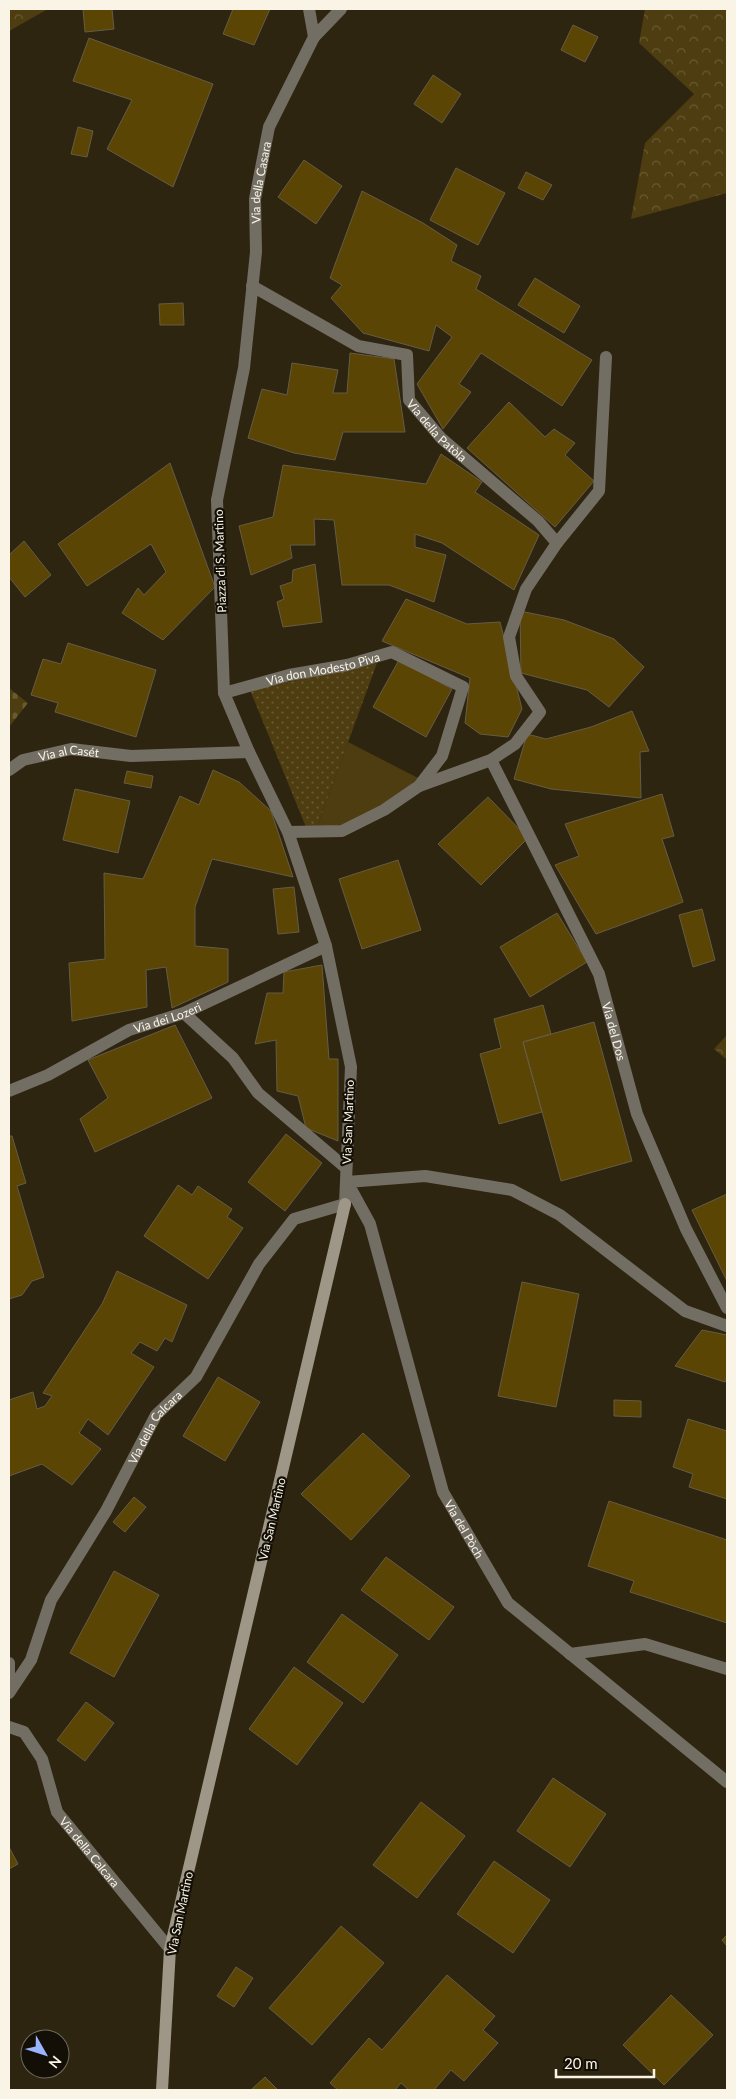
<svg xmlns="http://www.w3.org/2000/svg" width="736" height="2099" font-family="Lato,sans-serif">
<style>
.green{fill:#4e3d10}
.forest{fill:url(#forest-crowns)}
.cemetery{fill:url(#cemetery-stones)}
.park{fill:url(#park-dots)}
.building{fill:#5b4504;stroke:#655c45}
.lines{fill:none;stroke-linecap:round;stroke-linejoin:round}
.lane{stroke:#736e64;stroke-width:12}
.street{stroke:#736e64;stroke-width:12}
.secondary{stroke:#9e9787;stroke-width:12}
.labels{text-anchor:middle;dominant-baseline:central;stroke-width:4.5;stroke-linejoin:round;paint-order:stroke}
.street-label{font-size:12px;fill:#faf4e7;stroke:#130f06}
</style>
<defs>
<pattern id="forest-crowns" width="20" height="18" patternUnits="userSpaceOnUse" patternTransform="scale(1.25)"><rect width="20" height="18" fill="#4e3d10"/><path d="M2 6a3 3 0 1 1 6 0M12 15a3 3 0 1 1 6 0" fill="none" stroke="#685a33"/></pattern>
<pattern id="cemetery-stones" width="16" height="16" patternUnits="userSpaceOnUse" patternTransform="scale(1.25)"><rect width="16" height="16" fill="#4e3d10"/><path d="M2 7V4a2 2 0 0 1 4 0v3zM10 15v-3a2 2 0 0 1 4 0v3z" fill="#685a33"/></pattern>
<pattern id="park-dots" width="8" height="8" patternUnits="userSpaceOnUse" patternTransform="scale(1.25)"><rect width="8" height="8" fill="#4e3d10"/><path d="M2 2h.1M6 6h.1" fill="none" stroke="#685a33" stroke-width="1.8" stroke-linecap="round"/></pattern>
</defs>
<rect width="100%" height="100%" fill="#2e2511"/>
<path class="green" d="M 348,742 L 418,778 L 384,810 L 342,831 L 317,827 Z"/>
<path class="forest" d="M 9,9 L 48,9 L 9,31 Z
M 645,9 L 727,9 L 727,193 L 631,219 L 645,143 L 694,94 L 639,43 Z
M 727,1035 L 727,1060 L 714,1049 Z"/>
<path class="cemetery" d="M 9,688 L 28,703 L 9,727 Z"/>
<path class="park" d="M 377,663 L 317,827 L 308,832 L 250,690 Z"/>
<path class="building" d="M 83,9 L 112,9 L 114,29 L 85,32 Z
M 233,9 L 270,9 L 254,45 L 223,34 Z
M 573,25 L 598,37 L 585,62 L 561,50 Z
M 89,38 L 213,84 L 173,187 L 107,149 L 132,100 L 73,81 Z
M 433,75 L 461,94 L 442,123 L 414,104 Z
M 78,127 L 93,131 L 87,157 L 71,154 Z
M 304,160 L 342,186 L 316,224 L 278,197 Z
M 456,168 L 505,193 L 478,245 L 430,220 Z
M 526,172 L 552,185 L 543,200 L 518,188 Z
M 362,191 L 423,223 L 457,245 L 451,261 L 481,276 L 476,289 L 592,360 L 562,406 L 481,353 L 459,384 L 471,392 L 443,429 L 417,384 L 452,337 L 436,325 L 429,351 L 363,333 L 331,298 L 342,285 L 330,278 Z
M 535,278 L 580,306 L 564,333 L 518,305 Z
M 183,303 L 184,325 L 160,325 L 159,304 Z
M 350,353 L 394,359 L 405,432 L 343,432 L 335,460 L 294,453 L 248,438 L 262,389 L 287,395 L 292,363 L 338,370 L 333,393 L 347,393 Z
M 509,402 L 545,437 L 554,429 L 575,443 L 565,455 L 594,481 L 555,527 L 467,448 Z
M 441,454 L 482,482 L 475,492 L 539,535 L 514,590 L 442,543 L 415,534 L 415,547 L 446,555 L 434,602 L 389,585 L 342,585 L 334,520 L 314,519 L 315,545 L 290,545 L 292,558 L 251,575 L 239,526 L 273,517 L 283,465 L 426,484 Z
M 170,463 L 215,587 L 163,640 L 122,613 L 138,588 L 144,595 L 166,572 L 151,544 L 87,586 L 58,544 Z
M 24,541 L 51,575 L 25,597 L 9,577 L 9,555 Z
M 315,564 L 322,622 L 283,627 L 277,602 L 284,599 L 280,586 L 292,582 L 293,570 Z
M 406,599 L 467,624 L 500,622 L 522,709 L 508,737 L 480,734 L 465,723 L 470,678 L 382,641 Z
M 520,611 L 564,620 L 614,639 L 644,667 L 609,707 L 587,690 L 521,673 Z
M 68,643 L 156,670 L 136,737 L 55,712 L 58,703 L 31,695 L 43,659 L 61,664 Z
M 399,660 L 452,689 L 426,737 L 373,707 Z
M 632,711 L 649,751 L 640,752 L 641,798 L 551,789 L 514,779 L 527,734 L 546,739 L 591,727 Z
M 213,770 L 239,782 L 271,811 L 293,877 L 212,859 L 195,907 L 195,946 L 228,949 L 228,982 L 172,1008 L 166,967 L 146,970 L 147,1007 L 72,1021 L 69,963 L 105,959 L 104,873 L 143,879 L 180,796 L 199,805 Z
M 127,771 L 153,776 L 151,788 L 124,783 Z
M 75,789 L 130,801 L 118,853 L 63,840 Z
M 662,794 L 674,836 L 662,839 L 683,902 L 596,934 L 555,865 L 579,856 L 565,824 Z
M 488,797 L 528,838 L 481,885 L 438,844 Z
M 398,860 L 421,930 L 362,949 L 339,879 Z
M 294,887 L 299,932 L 278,934 L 273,889 Z
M 702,909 L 715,960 L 693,967 L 679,915 Z
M 557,913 L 587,962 L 530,997 L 500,947 Z
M 322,965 L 329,1059 L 338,1059 L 338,1141 L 306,1128 L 298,1096 L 277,1091 L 276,1040 L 255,1044 L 267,993 L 283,993 L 284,972 Z
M 543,1005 L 551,1034 L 523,1042 L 542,1112 L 499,1124 L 480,1054 L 501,1048 L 494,1019 Z
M 594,1022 L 632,1161 L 561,1181 L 523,1042 Z
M 175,1025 L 212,1098 L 95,1152 L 80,1119 L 108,1098 L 88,1060 Z
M 286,1134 L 322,1163 L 285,1211 L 248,1182 Z
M 9,1136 L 12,1136 L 26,1183 L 17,1186 L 44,1277 L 32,1281 L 22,1295 L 9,1299 Z
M 178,1185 L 192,1195 L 198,1186 L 232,1209 L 227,1217 L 243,1228 L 208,1279 L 144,1236 Z
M 727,1194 L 727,1281 L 692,1210 Z
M 117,1271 L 187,1305 L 172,1342 L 165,1338 L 157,1351 L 140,1342 L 131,1353 L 154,1367 L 108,1435 L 88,1419 L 79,1433 L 101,1449 L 72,1485 L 42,1464 L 9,1476 L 9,1400 L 33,1392 L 37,1409 L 45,1406 L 52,1396 L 43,1393 L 102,1304 Z
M 522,1282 L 579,1294 L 556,1407 L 498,1396 Z
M 702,1330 L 727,1335 L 727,1378 L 725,1382 L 675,1366 Z
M 218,1377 L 260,1402 L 225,1461 L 183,1436 Z
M 614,1400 L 641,1401 L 641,1417 L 614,1416 Z
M 688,1419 L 727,1431 L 727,1499 L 689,1487 L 693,1474 L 673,1467 Z
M 363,1433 L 410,1476 L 351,1540 L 301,1494 Z
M 134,1497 L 146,1507 L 125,1532 L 113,1522 Z
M 609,1501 L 727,1540 L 727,1623 L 630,1592 L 634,1581 L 588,1566 Z
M 386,1557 L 454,1607 L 429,1640 L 361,1590 Z
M 114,1571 L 159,1595 L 114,1677 L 70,1653 Z
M 342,1614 L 398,1655 L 363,1703 L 307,1662 Z
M 294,1667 L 343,1703 L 297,1765 L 249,1729 Z
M 86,1702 L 114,1723 L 85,1761 L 57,1740 Z
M 553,1778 L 606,1814 L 570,1867 L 517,1831 Z
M 421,1802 L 465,1836 L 417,1898 L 373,1865 Z
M 9,1847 L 18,1864 L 9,1869 Z
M 494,1861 L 550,1900 L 513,1953 L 457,1914 Z
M 341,1926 L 384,1963 L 312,2045 L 269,2008 Z
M 727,1935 L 727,1946 L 722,1940 Z
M 236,1967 L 253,1978 L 234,2007 L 217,1996 Z
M 447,1975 L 495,2016 L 483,2030 L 498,2043 L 464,2081 L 451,2070 L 434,2090 L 409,2090 L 401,2083 L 395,2090 L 338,2090 L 330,2083 L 369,2038 L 382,2050 Z
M 671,1995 L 713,2035 L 664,2085 L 623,2045 Z
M 265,2077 L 278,2090 L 251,2090 Z"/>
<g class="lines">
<path class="lane" d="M 570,1654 L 645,1644 L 727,1669"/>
<g class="street">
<path d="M 314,37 L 341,9"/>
<path id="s1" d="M 252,286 L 358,346 L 407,355 L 409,400 L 441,438 L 538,521 L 557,543"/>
<path id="s2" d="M 224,693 L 289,675 L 347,665 L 392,652 L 463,687 L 442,756 L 419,786 L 384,810 L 342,831 L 288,832"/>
<path id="s3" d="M 491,760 L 599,974 L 637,1114 L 686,1229 L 727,1308"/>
<path id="s4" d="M 9,770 L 23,760 L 71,749 L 131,756 L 249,752"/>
<path d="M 419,786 L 491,760 L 515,744 L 540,712 L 516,676 L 509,637 L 526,589 L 557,543 L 599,491 L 606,357"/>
<path d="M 184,1013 L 233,1058 L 258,1093 L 346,1168"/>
<path id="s5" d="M 9,1091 L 48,1075 L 129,1030 L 184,1013 L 326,946"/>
<path id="s6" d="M 727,1326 L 685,1311 L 560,1215 L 512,1190 L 425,1176 L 347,1182 L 370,1224 L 443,1492 L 508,1603 L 727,1782"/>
<path d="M 9,1663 L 9,1688"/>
<path id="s7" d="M 9,1693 L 31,1660 L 51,1600 L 106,1511 L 156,1415 L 196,1377 L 259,1264 L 294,1219 L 345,1204 L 351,1067 L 326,946 L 288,832 L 249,752 L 224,693 L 217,500 L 244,368 L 256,252 L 255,199 L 269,127 L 314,37 L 309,9"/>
<path id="s8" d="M 9,1727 L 24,1732 L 42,1759 L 57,1812 L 170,1949"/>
</g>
<path class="secondary" d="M 162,2090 L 170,1949 L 345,1204"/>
</g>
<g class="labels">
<g class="street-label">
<text stroke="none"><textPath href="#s7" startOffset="1659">Via della Casara</textPath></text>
<text stroke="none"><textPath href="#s1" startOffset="258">Via della Patòla</textPath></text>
<text transform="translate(220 561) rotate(-92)">Piazza di S. Martino</text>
<text stroke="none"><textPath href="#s2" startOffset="102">Via don Modesto Piva</textPath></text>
<text stroke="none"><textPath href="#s4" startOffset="64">Via al Casét</textPath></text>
<text stroke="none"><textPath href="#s5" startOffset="175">Via dei Lozeri</textPath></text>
<text stroke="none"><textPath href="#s3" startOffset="299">Via del Dos</textPath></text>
<text transform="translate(348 1122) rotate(-88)">Via San Martino</text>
<text stroke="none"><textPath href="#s7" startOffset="305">Via della Calcara</textPath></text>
<text transform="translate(272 1519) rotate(-77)">Via San Martino</text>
<text stroke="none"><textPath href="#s6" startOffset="791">Via del Pòch</textPath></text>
<text stroke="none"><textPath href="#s8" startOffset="155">Via della Calcara</textPath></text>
<text transform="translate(180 1913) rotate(-78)">Via San Martino</text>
</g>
</g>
<rect width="736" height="2099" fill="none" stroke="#faf4e7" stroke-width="20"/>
<g transform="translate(45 2054) rotate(129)"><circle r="24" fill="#130f06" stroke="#6f6b60"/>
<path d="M0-4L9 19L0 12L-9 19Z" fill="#99b5fd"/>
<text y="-8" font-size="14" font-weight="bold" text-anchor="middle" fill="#faf4e7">N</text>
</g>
<path d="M556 2069v8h98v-8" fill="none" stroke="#faf4e7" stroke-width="2.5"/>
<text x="564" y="2069" font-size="15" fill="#faf4e7" stroke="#130f06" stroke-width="4" paint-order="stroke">20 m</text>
</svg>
